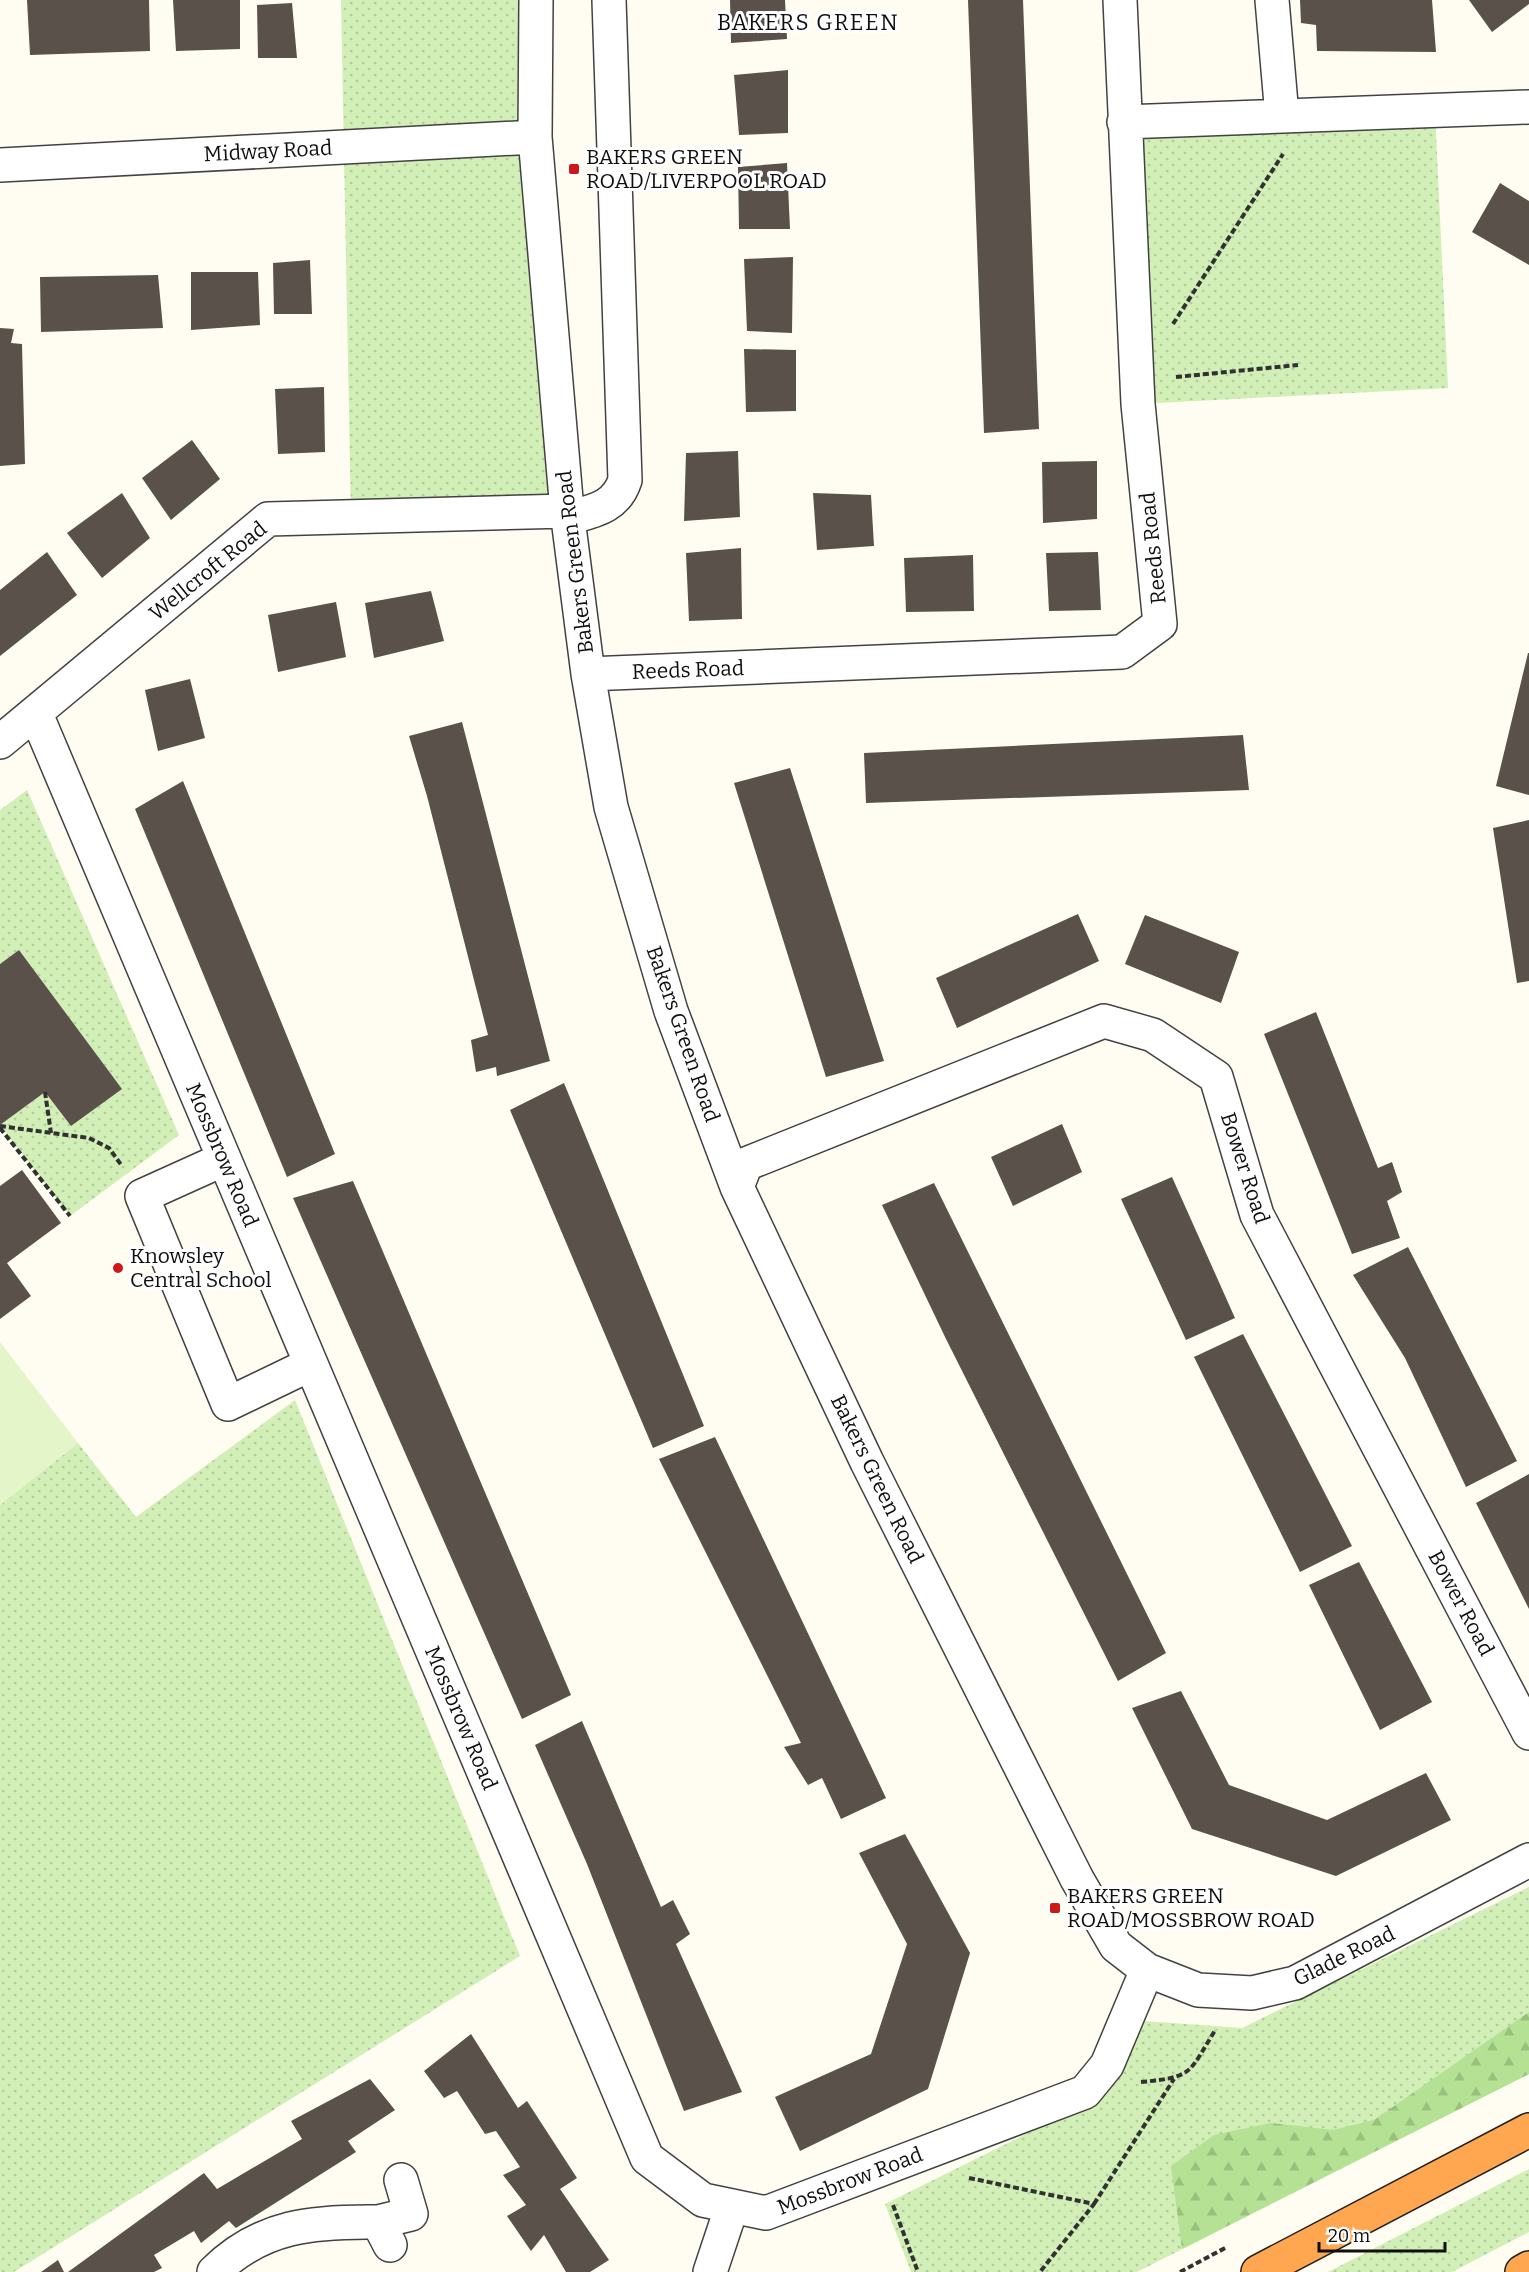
<svg xmlns="http://www.w3.org/2000/svg" width="1529" height="2272" font-family="Bitter,serif">
<style>
.grass{fill:url(#grass-dots)}
.forest{fill:url(#forest-firs)}
.pitch{fill:#e4f5c9}
.building{fill:#59514a}
.lines{fill:none;stroke-linecap:round;stroke-linejoin:round}
.minor-casing{stroke:#424242;stroke-width:36}
.highway-casing{stroke:#202020;stroke-width:36}
.path{stroke:#313131;stroke-width:4;stroke-dasharray:6 3;stroke-linecap:butt}
.minor{stroke:#fff;stroke-width:33}
.highway{stroke:#ffa650;stroke-width:33}
.poi-dot{fill:#d01718;stroke:#fff;stroke-width:2}
.labels{text-anchor:middle;dominant-baseline:central;stroke-width:6;stroke-linejoin:round;paint-order:stroke}
.street-label{font-size:21px;fill:#0f0f0f;stroke:#fff}
.poi-label{font-size:21px;fill:#0f0f0f;stroke:#fff;text-anchor:start}
.neighbourhood-label{font-size:22px;letter-spacing:1.5px;fill:#0f0f0f;stroke:#fff}
</style>
<defs>
<pattern id="grass-dots" width="8" height="8" patternUnits="userSpaceOnUse" patternTransform="scale(1.5)"><rect width="8" height="8" fill="#d1efb6"/><path d="M2 2h.1M6 6h.1" fill="none" stroke="#b2cc9b" stroke-width="1.8" stroke-linecap="round"/></pattern>
<pattern id="forest-firs" width="22" height="20" patternUnits="userSpaceOnUse" patternTransform="scale(1.5)"><rect width="22" height="20" fill="#b4e193"/><path d="M5 1l3.5 6h-7zM16 11l3.5 6h-7z" fill="#9ac07e"/></pattern>
</defs>
<rect width="100%" height="100%" fill="#fffdf2"/>
<path class="grass" d="M 341,0 L 546,0 L 567,511 L 351,517 Z
M 1435,111 L 1448,388 L 1138,404 L 1124,122 Z
M 27,790 L 179,1135 L 70,1216 L 0,1125 L 45,1092 L 71,1126 L 121,1088 L 19,950 L 0,964 L 0,810 Z
M 295,1400 L 520,1956 L 14,2272 L 0,2272 L 0,1505 L 78,1443 L 136,1517 Z
M 1529,1887 L 1529,2074 L 1137,2272 L 911,2272 L 885,2204 L 1107,2094 L 1124,2054 L 1144,2021 L 1242,2028 Z
M 1529,2169 L 1529,2232 L 1452,2272 L 1328,2272 Z"/>
<path class="forest" d="M 1529,2012 L 1529,2074 L 1182,2249 L 1171,2166 L 1214,2135 L 1271,2123 L 1333,2130 L 1374,2120 Z"/>
<path class="pitch" d="M 0,1342 L 78,1443 L 0,1505 Z"/>
<path class="building" d="M 27,0 L 149,0 L 150,51 L 30,55 Z
M 173,0 L 240,0 L 240,49 L 176,51 Z
M 730,0 L 785,0 L 787,39 L 731,43 Z
M 968,0 L 1023,0 L 1039,429 L 984,433 Z
M 1300,0 L 1432,0 L 1436,52 L 1317,51 L 1316,25 L 1301,23 Z
M 1469,0 L 1529,0 L 1529,4 L 1492,32 Z
M 292,3 L 297,58 L 258,58 L 257,5 Z
M 788,70 L 788,133 L 739,135 L 734,75 Z
M 787,163 L 790,229 L 739,229 L 738,167 Z
M 1500,183 L 1529,201 L 1529,265 L 1472,232 Z
M 793,257 L 792,333 L 747,331 L 744,259 Z
M 310,260 L 312,314 L 274,314 L 273,263 Z
M 191,272 L 258,272 L 260,325 L 191,330 Z
M 158,275 L 163,328 L 41,332 L 40,277 Z
M 0,328 L 14,329 L 11,343 L 22,344 L 25,464 L 0,466 Z
M 744,349 L 796,350 L 796,411 L 746,412 Z
M 324,387 L 325,452 L 278,454 L 275,389 Z
M 192,440 L 220,479 L 171,520 L 142,478 Z
M 738,451 L 740,517 L 684,521 L 686,453 Z
M 1097,461 L 1097,519 L 1043,523 L 1042,462 Z
M 122,493 L 150,538 L 102,578 L 67,533 Z
M 813,493 L 871,495 L 874,546 L 817,550 Z
M 741,548 L 742,619 L 689,621 L 686,553 Z
M 47,552 L 77,595 L 0,656 L 0,590 Z
M 1098,552 L 1101,610 L 1049,611 L 1046,553 Z
M 973,555 L 974,611 L 906,612 L 904,558 Z
M 431,591 L 444,641 L 374,658 L 365,603 Z
M 336,602 L 346,657 L 278,672 L 268,615 Z
M 1528,653 L 1529,653 L 1529,795 L 1496,786 Z
M 190,679 L 205,738 L 158,751 L 145,690 Z
M 462,722 L 550,1061 L 497,1076 L 496,1067 L 476,1072 L 471,1040 L 488,1035 L 427,796 L 409,736 Z
M 1243,735 L 1249,790 L 866,803 L 864,753 Z
M 790,768 L 884,1061 L 826,1077 L 734,783 Z
M 183,781 L 335,1154 L 287,1177 L 135,809 Z
M 1529,820 L 1529,981 L 1517,983 L 1493,828 Z
M 1078,914 L 1099,961 L 957,1028 L 936,978 Z
M 1145,915 L 1239,952 L 1221,1003 L 1125,964 Z
M 19,950 L 122,1089 L 71,1126 L 45,1092 L 0,1125 L 0,964 Z
M 1316,1012 L 1378,1168 L 1392,1162 L 1402,1192 L 1387,1201 L 1400,1238 L 1352,1254 L 1264,1034 Z
M 564,1083 L 704,1426 L 653,1448 L 510,1110 Z
M 1062,1124 L 1082,1172 L 1013,1206 L 991,1157 Z
M 22,1170 L 61,1223 L 7,1263 L 31,1296 L 0,1319 L 0,1186 Z
M 1172,1177 L 1235,1318 L 1186,1340 L 1121,1199 Z
M 353,1181 L 571,1695 L 522,1719 L 293,1198 Z
M 934,1183 L 1166,1653 L 1118,1681 L 946,1339 L 882,1205 Z
M 1408,1247 L 1517,1461 L 1466,1487 L 1405,1358 L 1353,1275 Z
M 1243,1334 L 1352,1546 L 1300,1572 L 1194,1357 Z
M 715,1437 L 886,1798 L 841,1819 L 822,1778 L 808,1785 L 784,1747 L 801,1743 L 659,1459 Z
M 1529,1474 L 1529,1609 L 1476,1503 Z
M 1359,1562 L 1432,1702 L 1380,1730 L 1309,1585 Z
M 1181,1691 L 1229,1785 L 1327,1820 L 1426,1773 L 1451,1820 L 1336,1876 L 1192,1829 L 1132,1708 Z
M 582,1721 L 661,1907 L 673,1900 L 690,1934 L 676,1944 L 742,2092 L 684,2111 L 587,1864 L 535,1745 Z
M 905,1834 L 970,1953 L 928,2089 L 800,2151 L 775,2097 L 871,2054 L 907,1944 L 859,1853 Z
M 471,2034 L 518,2108 L 527,2101 L 577,2178 L 560,2189 L 609,2260 L 590,2272 L 566,2272 L 544,2235 L 531,2251 L 507,2216 L 526,2205 L 503,2175 L 520,2167 L 496,2131 L 485,2134 L 457,2091 L 444,2098 L 424,2071 Z
M 370,2079 L 395,2110 L 348,2141 L 356,2152 L 236,2228 L 229,2221 L 201,2243 L 194,2231 L 154,2255 L 162,2268 L 154,2272 L 68,2272 L 204,2173 L 217,2189 L 302,2139 L 291,2121 Z
M 58,2260 L 64,2272 L 41,2272 Z"/>
<g class="lines">
<g class="minor-casing">
<path id="minor" d="M 536,0 L 535,137 L 567,511 L 588,674 L 611,807 L 671,1011 L 737,1187 L 867,1462 L 1077,1879 L 1116,1946 L 1147,1970 L 1198,1990 L 1252,1993 L 1295,1983 L 1529,1860
M 1272,0 L 1282,116
M 1124,122 L 1529,107
M 0,165 L 535,137
M 568,518 C 593,511 616,508 625,480 L 609,0
M 588,674 L 1122,652 L 1160,624 L 1138,404 L 1120,0
M 36,714 L 647,2158 L 703,2200 L 766,2213 L 1085,2092 L 1107,2065 L 1147,1970
M 0,742 L 268,519 L 567,511
M 224,1159 L 142,1196 L 228,1404 L 311,1364
M 737,1187 L 746,1164 L 1104,1021 L 1153,1035 L 1216,1077 L 1257,1215 L 1529,1733
M 378,2222 L 411,2214 L 401,2180
M 214,2272 C 261,2225 315,2221 378,2222 L 390,2245
M 710,2272 L 732,2206"/>
</g>
<g class="highway-casing">
<path id="highway" d="M 1258,2272 L 1529,2130
M 1522,2272 L 1529,2268"/>
</g>
<path class="path" d="M 1173,324 L 1283,154
M 1176,377 L 1298,365
M 45,1092 L 51,1133
M 0,1126 L 89,1138 L 109,1148 L 122,1166
M 0,1128 L 70,1216
M 1141,2082 C 1195,2077 1188,2073 1216,2029
M 969,2178 L 1094,2204 L 1040,2272
M 1094,2204 L 1174,2079
M 893,2205 L 918,2272
M 1180,2272 L 1227,2247"/>
<use href="#minor" class="minor"/>
<use href="#highway" class="highway"/>
</g>
<g class="poi-dot">
<rect x="568" y="163" width="12" height="12" rx="3"/>
<circle cx="118" cy="1268" r="6"/>
<rect x="1049" y="1902" width="12" height="12" rx="3"/>
</g>
<g class="labels">
<g class="street-label">
<text transform="translate(268 151) rotate(-3)">Midway Road</text>
<text transform="translate(1153 548) rotate(-96)">Reeds Road</text>
<text transform="translate(575 562) rotate(-97)">Bakers Green Road</text>
<text transform="translate(208 571) rotate(-39)">Wellcroft Road</text>
<text transform="translate(688 670) rotate(-2)">Reeds Road</text>
<text transform="translate(683 1034) rotate(71)">Bakers Green Road</text>
<text transform="translate(222 1155) rotate(67)">Mossbrow Road</text>
<text transform="translate(1245 1168) rotate(72)">Bower Road</text>
<text transform="translate(877 1479) rotate(64)">Bakers Green Road</text>
<text transform="translate(1461 1603) rotate(62)">Bower Road</text>
<text transform="translate(461 1718) rotate(67)">Mossbrow Road</text>
<text transform="translate(1344 1956) rotate(-26)">Glade Road</text>
<text transform="translate(850 2181) rotate(-21)">Mossbrow Road</text>
</g>
<g class="poi-label">
<text x="586" y="157">BAKERS GREEN<tspan x="586" dy="24">ROAD/LIVERPOOL ROAD</tspan></text>
<text x="130" y="1256">Knowsley<tspan x="130" dy="24">Central School</tspan></text>
<text x="1067" y="1896">BAKERS GREEN<tspan x="1067" dy="24">ROAD/MOSSBROW ROAD</tspan></text>
</g>
<g class="neighbourhood-label">
<text x="808" y="22">BAKERS GREEN</text>
</g>
</g>
<path d="M1319 2242v9h126v-9" fill="none" stroke="#0f0f0f" stroke-width="3"/>
<text x="1328" y="2242" font-size="18" fill="#0f0f0f" stroke="#ffffff" stroke-width="4.5" paint-order="stroke">20 m</text>
</svg>
